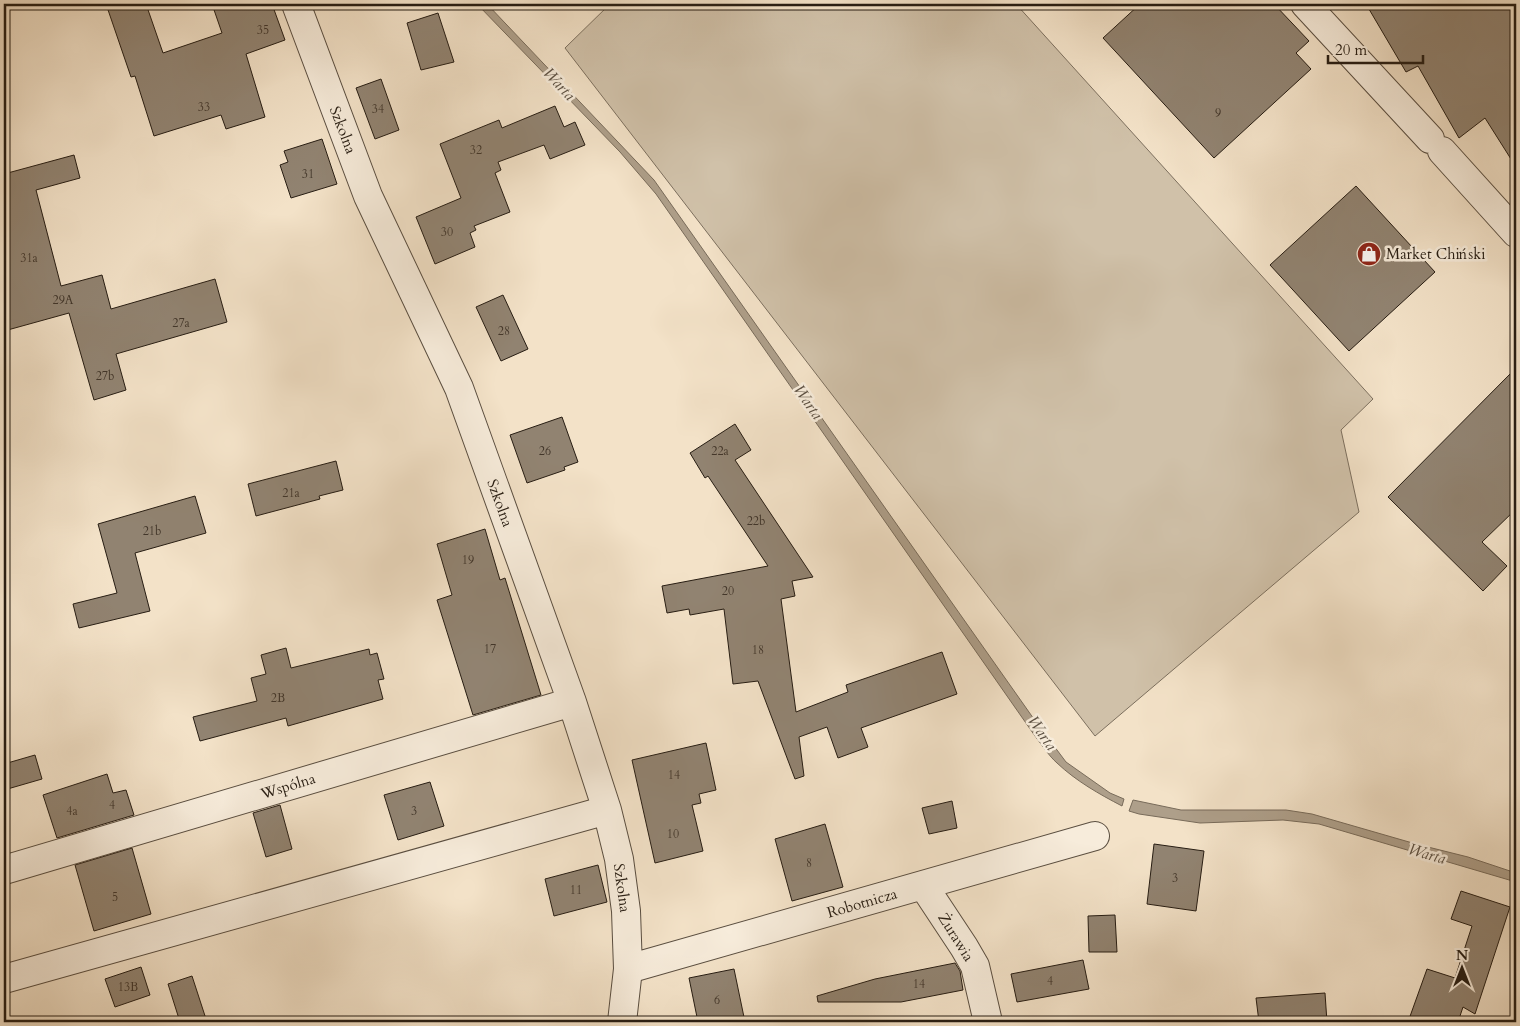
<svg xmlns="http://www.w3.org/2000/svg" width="1520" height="1026" font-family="Cardo,serif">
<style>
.green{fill:#d0c1a9;stroke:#7c6f5e}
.water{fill:#ae9f8a;stroke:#786b5a}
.building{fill:#918371;stroke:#271d13}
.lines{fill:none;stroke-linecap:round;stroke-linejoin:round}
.minor-casing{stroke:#5a4e40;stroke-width:30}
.minor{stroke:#f7ecdb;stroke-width:28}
.labels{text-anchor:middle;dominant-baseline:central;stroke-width:5;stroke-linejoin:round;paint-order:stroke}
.number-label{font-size:12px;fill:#42362a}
.street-label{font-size:15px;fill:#271d13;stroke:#f7ecdb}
.poi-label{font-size:15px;fill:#271d13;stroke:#f7ecdb;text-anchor:start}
.water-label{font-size:16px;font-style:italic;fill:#5d5143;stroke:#f7ecdb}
</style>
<rect width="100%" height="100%" fill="#f3e2c8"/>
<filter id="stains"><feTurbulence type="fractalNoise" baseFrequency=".004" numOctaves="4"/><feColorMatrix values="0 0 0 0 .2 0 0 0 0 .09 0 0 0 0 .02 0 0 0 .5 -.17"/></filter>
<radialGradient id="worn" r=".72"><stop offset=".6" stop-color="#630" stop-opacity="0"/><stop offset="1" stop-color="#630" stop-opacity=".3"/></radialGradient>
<path class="green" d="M 610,4 L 1016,4 L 1373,399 L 1341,430 L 1359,512 L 1095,736 L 565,48 Z"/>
<path class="water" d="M 477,4 L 487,4 L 654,180 L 1036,722 L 1066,762 L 1110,793 L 1124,799 L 1122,806 C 1099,794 1076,781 1057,763 C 1049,756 1042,745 1035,736 L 656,194 L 620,152 Z
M 1133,800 L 1181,810 L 1286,810 L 1312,814 L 1416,844 L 1468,857 L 1516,873 L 1516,882 L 1319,824 L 1283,820 L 1200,823 L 1139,814 L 1129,811 Z"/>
<path class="building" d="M 106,4 L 146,4 L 163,53 L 222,33 L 212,4 L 272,4 L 285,40 L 246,54 L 265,117 L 226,129 L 221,115 L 154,136 L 135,76 L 131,77 Z
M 1140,4 L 1274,4 L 1309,41 L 1296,53 L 1311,69 L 1214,158 L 1103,38 Z
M 1366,4 L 1516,4 L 1516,167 L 1485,118 L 1459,138 L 1418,66 L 1406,72 Z
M 438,13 L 454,62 L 421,70 L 407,23 Z
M 381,79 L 399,130 L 375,139 L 356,88 Z
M 555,106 L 564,127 L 575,122 L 585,145 L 550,159 L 544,145 L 498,162 L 501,170 L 495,173 L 510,212 L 474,226 L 476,230 L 470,233 L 475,247 L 435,264 L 416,217 L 461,198 L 440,144 L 499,120 L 502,128 Z
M 322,139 L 337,184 L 291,198 L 280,165 L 288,162 L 284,151 Z
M 74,155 L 80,178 L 36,190 L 61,286 L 102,275 L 111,309 L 215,279 L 227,322 L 116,354 L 126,390 L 94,400 L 69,313 L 4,331 L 4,174 Z
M 1356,186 L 1435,272 L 1349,351 L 1270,265 Z
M 503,295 L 528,349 L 501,361 L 476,307 Z
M 1516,368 L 1516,509 L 1482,542 L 1507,566 L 1483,591 L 1388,497 Z
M 562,417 L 578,462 L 564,467 L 565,470 L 527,483 L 510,435 Z
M 735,424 L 751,450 L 735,460 L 813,577 L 792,581 L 795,596 L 781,599 L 796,712 L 848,692 L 846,685 L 942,652 L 957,694 L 861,728 L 868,747 L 838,758 L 827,727 L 799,737 L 804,776 L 795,779 L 758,681 L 733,684 L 724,609 L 690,615 L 689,609 L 667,613 L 662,586 L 768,566 L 708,476 L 705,478 L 690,453 Z
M 336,461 L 343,490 L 319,496 L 320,499 L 256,516 L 248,484 Z
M 195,496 L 206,533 L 135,553 L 150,611 L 79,628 L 73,604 L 117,593 L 98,524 Z
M 485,529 L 500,580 L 505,578 L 541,695 L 473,715 L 437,600 L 452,595 L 437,544 Z
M 286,648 L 291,668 L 369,649 L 370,655 L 377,653 L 384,679 L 378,680 L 383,699 L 288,726 L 286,718 L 200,741 L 193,717 L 257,701 L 251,678 L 266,674 L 261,655 Z
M 706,743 L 716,790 L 699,794 L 701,803 L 692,805 L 703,851 L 655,863 L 632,760 Z
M 35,755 L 42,779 L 4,790 L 4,764 Z
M 107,774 L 113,793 L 126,790 L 134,815 L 57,838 L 43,795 Z
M 430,782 L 444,826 L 398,840 L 384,795 Z
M 952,801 L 957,828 L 929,834 L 922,808 Z
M 280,805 L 292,849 L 266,857 L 253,813 Z
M 825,824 L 843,887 L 792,901 L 775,839 Z
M 1154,844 L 1204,851 L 1196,911 L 1147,904 Z
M 132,848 L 151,914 L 94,931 L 75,865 Z
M 598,865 L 607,902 L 554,916 L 545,879 Z
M 1461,891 L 1510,907 L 1475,1014 L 1463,1007 L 1458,1022 L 1408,1022 L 1427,969 L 1455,978 L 1472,926 L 1451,919 Z
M 1115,915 L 1117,952 L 1089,952 L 1088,916 Z
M 1083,960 L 1089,989 L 1017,1002 L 1011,974 Z
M 955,963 L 960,971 L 963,990 L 901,1002 L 818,1002 L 817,996 L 875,979 Z
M 141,967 L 150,995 L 115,1007 L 105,979 Z
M 734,969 L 745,1022 L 698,1022 L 689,978 Z
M 192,976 L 207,1022 L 180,1022 L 168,984 Z
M 1325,993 L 1327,1022 L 1259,1022 L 1256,998 Z"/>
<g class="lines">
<g class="minor-casing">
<path id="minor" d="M 296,4 L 368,196 L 459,388 L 572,702 L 607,810 L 619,859 L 626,911 L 628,969 L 622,1022
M 1305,4 L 1430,139
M 1442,151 L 1516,233
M 4,870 L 572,702
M 923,885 L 964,947 L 975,966 L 988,1022
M 628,969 L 1095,836
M 4,979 L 607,810"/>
</g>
<use href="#minor" class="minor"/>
</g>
<defs>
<g id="shop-disc" transform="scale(1.25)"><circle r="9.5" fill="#8f2418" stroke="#f7ecdb"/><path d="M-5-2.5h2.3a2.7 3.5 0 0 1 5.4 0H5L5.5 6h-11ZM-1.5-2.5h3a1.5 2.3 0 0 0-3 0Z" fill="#fff"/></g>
</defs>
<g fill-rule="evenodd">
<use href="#shop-disc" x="1369" y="254"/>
</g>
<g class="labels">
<g class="number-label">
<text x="263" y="30">35</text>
<text x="204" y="107">33</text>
<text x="378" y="109">34</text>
<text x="1218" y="113">9</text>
<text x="476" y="150">32</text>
<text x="308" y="174">31</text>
<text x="447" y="232">30</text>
<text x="29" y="258">31a</text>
<text x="63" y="300">29A</text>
<text x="181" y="323">27a</text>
<text x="504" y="331">28</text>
<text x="105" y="376">27b</text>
<text x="545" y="451">26</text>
<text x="720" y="451">22a</text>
<text x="291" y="493">21a</text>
<text x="756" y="521">22b</text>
<text x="152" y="531">21b</text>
<text x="468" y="560">19</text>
<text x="728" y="591">20</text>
<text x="490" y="649">17</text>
<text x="758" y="650">18</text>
<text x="278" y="698">2B</text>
<text x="674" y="775">14</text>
<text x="112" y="805">4</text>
<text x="72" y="811">4a</text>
<text x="414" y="811">3</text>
<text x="673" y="834">10</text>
<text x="809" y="863">8</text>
<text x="1175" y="878">3</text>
<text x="576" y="890">11</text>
<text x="115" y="897">5</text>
<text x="1050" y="981">4</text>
<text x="919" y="984">14</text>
<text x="128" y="987">13B</text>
<text x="717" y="1000">6</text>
</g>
<g class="street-label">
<text transform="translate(343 130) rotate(69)">Szkolna</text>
<text transform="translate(500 503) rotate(70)">Szkolna</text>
<text transform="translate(288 786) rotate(-17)">Wspólna</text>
<text transform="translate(622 888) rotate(82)">Szkolna</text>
<text transform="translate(862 903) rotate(-16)">Robotnicza</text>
<text transform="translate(956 937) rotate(58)">Żurawia</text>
</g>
<g class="poi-label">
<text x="1386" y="254">Market Chiński</text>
</g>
<g class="water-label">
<text transform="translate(559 84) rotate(47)">Warta</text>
<text transform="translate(808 402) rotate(55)">Warta</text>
<text transform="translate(1042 733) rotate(55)">Warta</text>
<text transform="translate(1427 854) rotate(16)">Warta</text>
</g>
</g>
<rect width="1520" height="1026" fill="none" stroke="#f3e2c8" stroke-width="20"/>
<rect x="5" y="5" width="1510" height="1016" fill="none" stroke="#271d13" stroke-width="2.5"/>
<rect x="10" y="10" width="1500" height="1006" fill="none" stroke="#271d13"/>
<g transform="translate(1462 968)" stroke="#f7ecdb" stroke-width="4" paint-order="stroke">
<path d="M0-4L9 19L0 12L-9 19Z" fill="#271d13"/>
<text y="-8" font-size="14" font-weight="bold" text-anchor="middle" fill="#271d13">N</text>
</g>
<path d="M1328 55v8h95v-8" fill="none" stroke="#271d13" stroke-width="2.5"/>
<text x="1335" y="55" font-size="15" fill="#271d13" stroke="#f7ecdb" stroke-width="4" paint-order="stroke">20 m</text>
<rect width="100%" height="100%" filter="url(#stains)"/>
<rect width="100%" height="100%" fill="url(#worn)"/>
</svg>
